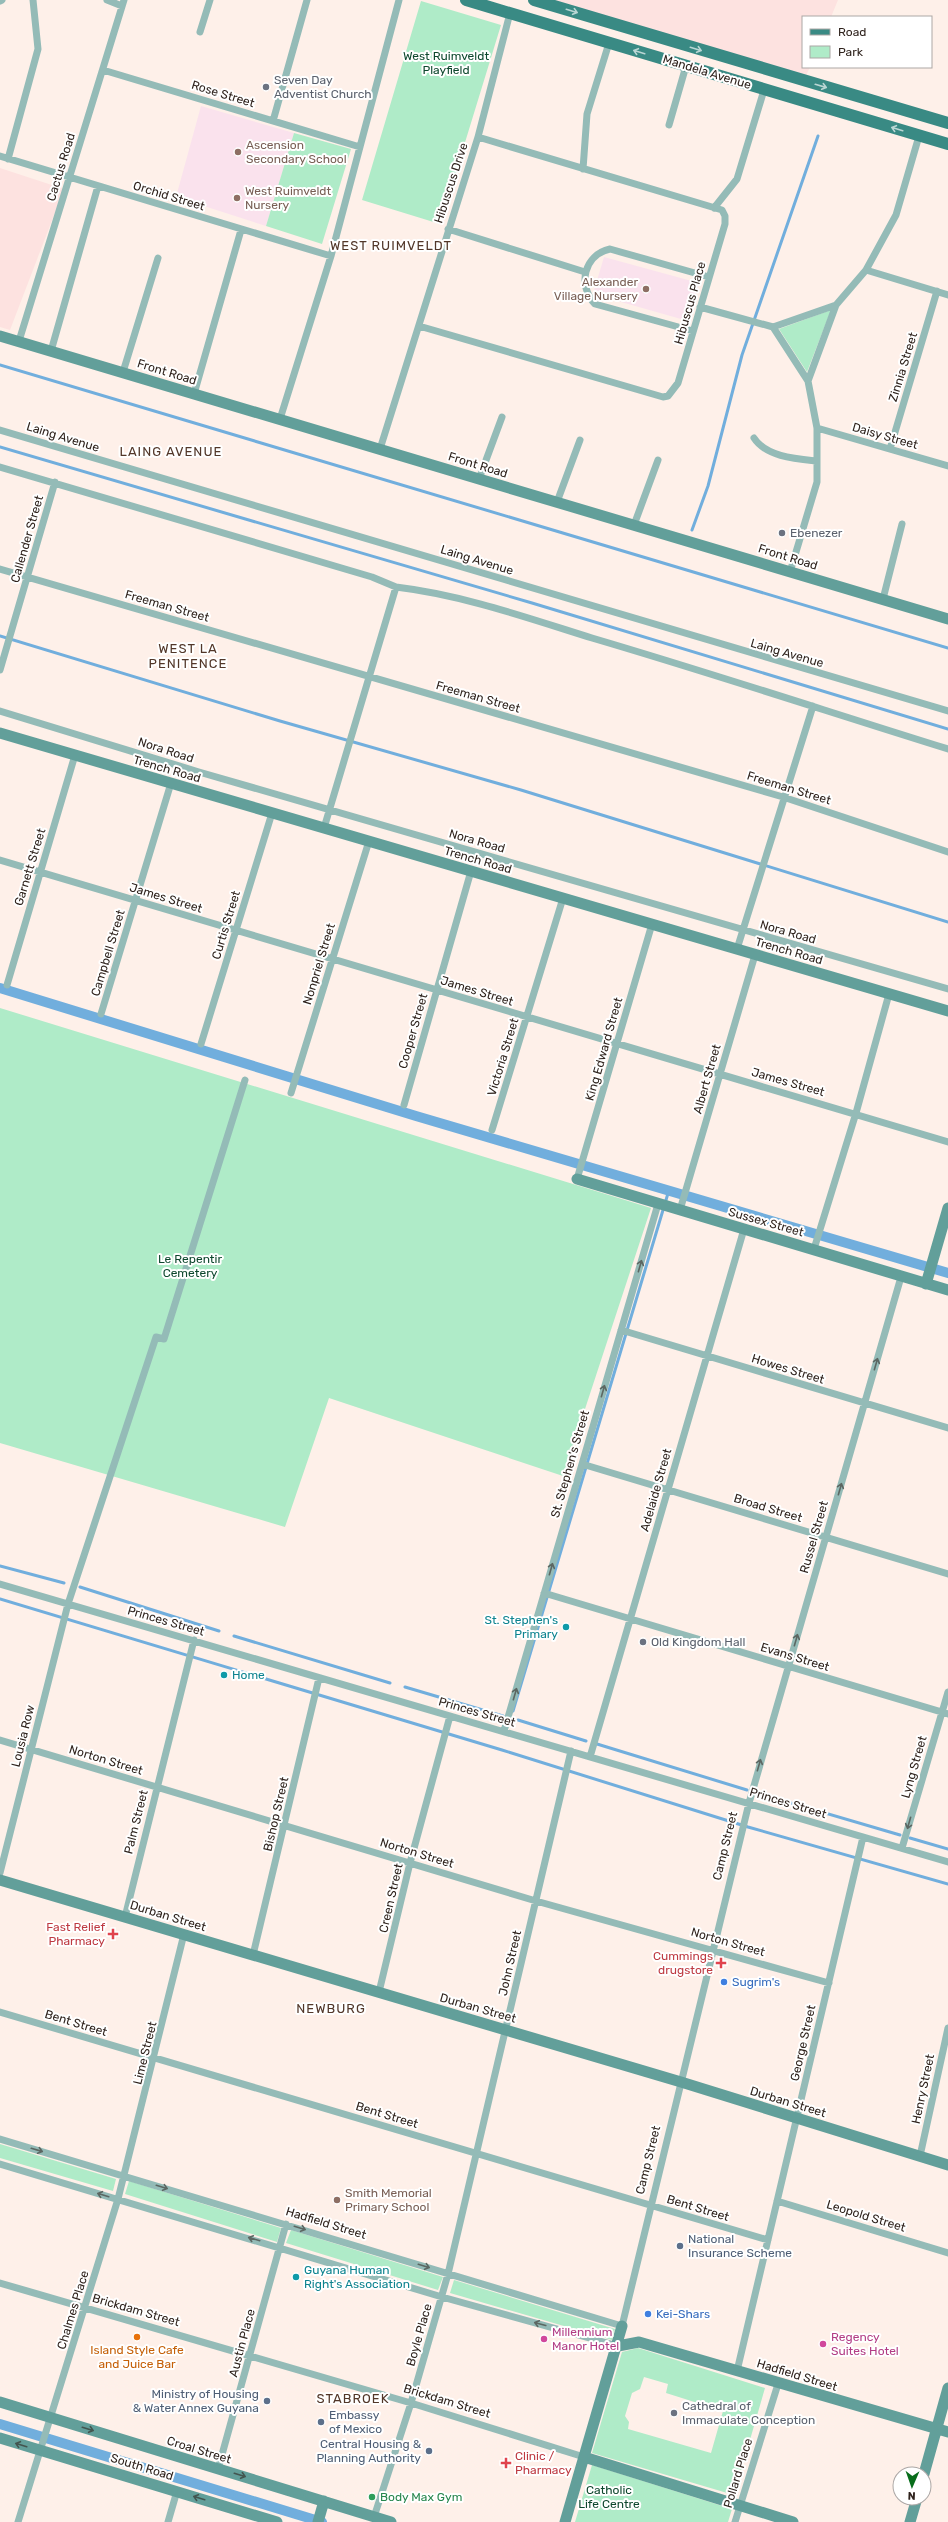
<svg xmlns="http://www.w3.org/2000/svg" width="948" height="2522" font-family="Rubik,sans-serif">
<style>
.industrial{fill:#fde2e0}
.education{fill:#fae2ed}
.green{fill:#afebc8;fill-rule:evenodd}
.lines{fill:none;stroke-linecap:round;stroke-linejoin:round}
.stream{stroke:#71aedd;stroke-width:3}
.canal{stroke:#71aedd;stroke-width:10}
.street{stroke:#94bbb7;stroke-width:7}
.secondary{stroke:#629f9a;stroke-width:11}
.primary{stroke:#398a84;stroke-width:12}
.oneway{stroke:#bad6d4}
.oneway2{stroke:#5c6762}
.oneway3{stroke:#43554f}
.worship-dot{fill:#6b7280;stroke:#fff;stroke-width:1.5}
.education-dot{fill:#8d6e63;stroke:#fff;stroke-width:1.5}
.culture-dot{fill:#0f9aa8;stroke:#fff;stroke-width:1.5}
.health-dot{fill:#e0444e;stroke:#fff;stroke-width:1.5}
.shop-dot{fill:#3f7fe0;stroke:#fff;stroke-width:1.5}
.service-dot{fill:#5c6f8a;stroke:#fff;stroke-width:1.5}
.food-dot{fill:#e8710a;stroke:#fff;stroke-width:1.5}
.hotel-dot{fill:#d1479c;stroke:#fff;stroke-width:1.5}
.leisure-dot{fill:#2e9e5b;stroke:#fff;stroke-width:1.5}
.labels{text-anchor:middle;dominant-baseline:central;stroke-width:4;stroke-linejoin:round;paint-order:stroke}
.park-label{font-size:12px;fill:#0d472d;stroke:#fff}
.street-label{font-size:12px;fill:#2f231d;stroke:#fff}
.worship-label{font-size:12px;fill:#5b616d;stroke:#fff;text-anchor:start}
.education-label{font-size:12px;fill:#785e54;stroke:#fff;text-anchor:start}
.culture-label{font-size:12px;fill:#0d838f;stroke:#fff;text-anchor:start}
.health-label{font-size:12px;fill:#be3a42;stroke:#fff;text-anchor:end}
.shop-label{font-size:12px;fill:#366cbe;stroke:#fff;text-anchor:start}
.service-label{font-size:12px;fill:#4e5e75;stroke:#fff;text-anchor:start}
.hotel-label{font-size:12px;fill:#b23c85;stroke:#fff;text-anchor:start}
.food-label{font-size:12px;fill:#c56008;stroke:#fff}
.leisure-label{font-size:12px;fill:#27864d;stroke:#fff;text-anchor:start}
.neighbourhood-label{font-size:13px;letter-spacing:1px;fill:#523729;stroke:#fff}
</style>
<rect width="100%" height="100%" fill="#fef0e9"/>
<path class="industrial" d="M 545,0 L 838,0 L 831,17 L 803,17 L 803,67 L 810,67 L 804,80 Z
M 0,168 L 64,189 L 10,330 L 0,327 Z"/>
<path class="education" d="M 201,106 L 294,133 L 266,226 L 176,197 Z
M 604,257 L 699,283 L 688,321 L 593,294 Z"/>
<path class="green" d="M 421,1 L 501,25 L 440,224 L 362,200 Z
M 294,133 L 351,149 L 322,244 L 266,226 Z
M 831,310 L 807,372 L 779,329 Z
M 0,1008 L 651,1208 L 563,1476 L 329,1398 L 285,1527 L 0,1443 Z
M 0,2144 L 116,2179 L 113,2191 L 0,2158 Z
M 129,2181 L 281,2228 L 277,2242 L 125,2194 Z
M 291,2230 L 443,2277 L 438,2290 L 286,2243 Z
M 454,2280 L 615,2329 L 612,2340 L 450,2293 Z
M 638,2348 L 765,2388 L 734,2495 L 592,2453 L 622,2352 ZM 644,2377 L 668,2384 L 666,2393 L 723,2411 L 711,2453 L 628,2429 L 629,2422 L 625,2416 L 632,2393 L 640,2389 Z
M 592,2465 L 732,2509 L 728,2522 L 575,2522 Z"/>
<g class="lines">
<path class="stream" d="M 0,365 L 948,648
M 0,447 L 532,603 L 948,729
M 692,530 L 708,486 L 742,355 L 818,136
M 0,636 L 280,721 L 521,790 L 948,922
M 0,1566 L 64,1583
M 80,1587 L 219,1631
M 0,1599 L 502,1750 L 748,1827 L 948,1884
M 234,1636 L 390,1683
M 405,1687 L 503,1716
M 513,1711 L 669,1190
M 518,1720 L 586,1741
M 597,1744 L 747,1790
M 757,1793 L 900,1835
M 910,1838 L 948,1849"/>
<path class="canal" d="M 0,988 L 416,1116 L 948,1273
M 0,2424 L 322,2522"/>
<path class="street" d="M 107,0 L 122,6
M 0,1 L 2,0
M 200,32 L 210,0
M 103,70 L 360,147
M 273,121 L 307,0
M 669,125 L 686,66
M 0,156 L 331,256
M 8,159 L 38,49 L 33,0
M 583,169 L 587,114 L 609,43
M 714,208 L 737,179 L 764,90
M 448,229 L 585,272
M 866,270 L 948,295
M 700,307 L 773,327 L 808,381
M 419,326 L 663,397 L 668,396 L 678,383 L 725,224 L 725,216 L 722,210 L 478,137
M 773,327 L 836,305
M 693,331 L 595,304 C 577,285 584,255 610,249 L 709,277
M 19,341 L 124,0
M 51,351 L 98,186
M 123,372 L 158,258
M 194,394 L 241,230
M 280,419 L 331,256 L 399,0
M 817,428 L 948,466
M 0,430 L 948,711
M 754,438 C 766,457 797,459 817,461
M 380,449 L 478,137 L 510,13
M 890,449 L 937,291
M 0,467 L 372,577 L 396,587
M 479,479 L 502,417
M 557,502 L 580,440
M 634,525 L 658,460
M 0,569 L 783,797 L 948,852
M 790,572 L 817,482 L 817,428 L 808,381 L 836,305 L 866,270 L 896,215 L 919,136
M 883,599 L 902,524
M 0,670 L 55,482
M 0,711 L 199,772 L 948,989
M 324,828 L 396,587 C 463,595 528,618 592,638 C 711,673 829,712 948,749
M 0,860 L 948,1142
M 737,949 L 813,706
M 7,985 L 75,755
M 101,1014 L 171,783
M 201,1044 L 272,813
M 291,1093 L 369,841
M 404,1105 L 471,871
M 492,1130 L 563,898
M 577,1179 L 652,924
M 680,1210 L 755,955
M 814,1249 L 856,1113 L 889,994
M 621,1330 L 948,1428
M 582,1464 L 948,1574
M 0,1584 L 948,1862
M 544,1593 L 948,1714
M 504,1731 L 658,1204
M 0,1740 L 536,1901 L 829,1983
M 590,1757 L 744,1229
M 902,1848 L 948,1692
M 0,1873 L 68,1604 L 156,1337 L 164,1339 L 245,1080
M 125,1917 L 194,1640
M 253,1955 L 319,1678
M 379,1992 L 410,1863 L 450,1716
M 0,2012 L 768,2240
M 0,2139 L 622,2326 L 749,1803 L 901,1277
M 920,2156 L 948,2028
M 0,2164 L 442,2297 L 618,2346
M 777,2201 L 948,2253
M 0,2283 L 411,2403 L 584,2457
M 737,2371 L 863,1837
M 218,2469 L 286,2224
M 374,2517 L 411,2403 L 448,2274 L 571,1751
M 18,2522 L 118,2199 L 184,1934
M 168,2522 L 177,2491
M 735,2522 L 778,2384"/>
<path class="secondary" d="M 0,336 L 948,619
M 0,733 L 948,1011
M 577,1179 L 948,1290
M 926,1284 L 948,1208
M 0,1880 L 681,2082 L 948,2165
M 618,2346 L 639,2342 L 948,2432
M 0,2402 L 391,2522
M 0,2438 L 277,2522
M 584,2457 L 793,2522
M 924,2474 L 948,2388
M 318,2522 L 324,2501
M 565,2522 L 622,2326
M 910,2522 L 917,2498"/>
<path class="primary" d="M 466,0 L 948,144
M 534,0 L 948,123"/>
</g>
<defs><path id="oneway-shaft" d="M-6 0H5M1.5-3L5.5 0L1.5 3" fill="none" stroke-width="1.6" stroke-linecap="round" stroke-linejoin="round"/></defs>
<g class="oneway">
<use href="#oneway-shaft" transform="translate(572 11) rotate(17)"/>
<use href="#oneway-shaft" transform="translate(696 49) rotate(17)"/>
<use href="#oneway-shaft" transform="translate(639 52) rotate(-163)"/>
<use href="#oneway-shaft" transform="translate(821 86) rotate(16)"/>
<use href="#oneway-shaft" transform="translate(897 129) rotate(-163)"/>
</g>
<g class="oneway2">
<use href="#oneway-shaft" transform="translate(640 1266) rotate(-74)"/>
<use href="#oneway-shaft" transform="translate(876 1364) rotate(-74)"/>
<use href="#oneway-shaft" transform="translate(603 1391) rotate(-74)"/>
<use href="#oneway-shaft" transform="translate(840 1489) rotate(-74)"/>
<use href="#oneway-shaft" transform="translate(551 1569) rotate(-74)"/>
<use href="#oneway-shaft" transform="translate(796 1640) rotate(-74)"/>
<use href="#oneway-shaft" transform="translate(515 1694) rotate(-74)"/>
<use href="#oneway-shaft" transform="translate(759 1765) rotate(-74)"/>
<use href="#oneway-shaft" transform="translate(909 1823) rotate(106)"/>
<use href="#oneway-shaft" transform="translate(37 2150) rotate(16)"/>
<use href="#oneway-shaft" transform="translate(162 2187) rotate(17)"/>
<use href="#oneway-shaft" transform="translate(103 2195) rotate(-163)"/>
<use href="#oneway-shaft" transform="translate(300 2228) rotate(17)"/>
<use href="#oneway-shaft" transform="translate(254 2239) rotate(-164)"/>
<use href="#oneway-shaft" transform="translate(424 2266) rotate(17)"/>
<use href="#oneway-shaft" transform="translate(540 2324) rotate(-165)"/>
</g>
<g class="oneway3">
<use href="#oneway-shaft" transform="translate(88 2429) rotate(17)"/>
<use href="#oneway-shaft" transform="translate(21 2445) rotate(-163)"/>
<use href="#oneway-shaft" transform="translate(240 2475) rotate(17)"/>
<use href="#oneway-shaft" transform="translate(199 2498) rotate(-163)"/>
</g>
<g class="worship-dot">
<circle cx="266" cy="87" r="4"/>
<circle cx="782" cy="533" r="4"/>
<circle cx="643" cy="1642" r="4"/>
<circle cx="674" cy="2413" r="4"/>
</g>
<g class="education-dot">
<circle cx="238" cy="152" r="4"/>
<circle cx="237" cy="198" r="4"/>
<circle cx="646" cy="289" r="4"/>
<circle cx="337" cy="2200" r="4"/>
</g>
<g class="culture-dot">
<circle cx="566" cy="1627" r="4"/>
<circle cx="224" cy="1675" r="4"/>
<circle cx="296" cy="2277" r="4"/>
</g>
<g class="health-dot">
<path d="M111 1928h4v4h4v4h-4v4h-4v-4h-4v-4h4z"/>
<path d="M719 1957h4v4h4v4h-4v4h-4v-4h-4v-4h4z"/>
<path d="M504 2457h4v4h4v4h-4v4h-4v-4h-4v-4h4z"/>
</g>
<g class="shop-dot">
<circle cx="724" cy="1982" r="4"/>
<circle cx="648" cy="2314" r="4"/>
</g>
<g class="service-dot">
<circle cx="680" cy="2246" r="4"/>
<circle cx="267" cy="2401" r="4"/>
<circle cx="321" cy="2422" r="4"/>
<circle cx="429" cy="2451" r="4"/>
</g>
<circle class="food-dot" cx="137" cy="2337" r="4"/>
<g class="hotel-dot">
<circle cx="544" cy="2339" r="4"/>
<circle cx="823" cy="2344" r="4"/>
</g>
<circle class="leisure-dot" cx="372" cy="2497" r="4"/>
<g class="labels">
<g class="park-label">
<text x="446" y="56">West Ruimveldt<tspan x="446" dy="14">Playfield</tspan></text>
<text x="190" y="1259">Le Repentir<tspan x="190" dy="14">Cemetery</tspan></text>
<text x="609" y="2490">Catholic<tspan x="609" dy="14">Life Centre</tspan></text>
</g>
<g class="street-label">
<text transform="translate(707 72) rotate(17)">Mandela Avenue</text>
<text transform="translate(223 94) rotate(17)">Rose Street</text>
<text transform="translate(61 167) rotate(-73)">Cactus Road</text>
<text transform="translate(451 183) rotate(-72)">Hibuscus Drive</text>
<text transform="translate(169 196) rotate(17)">Orchid Street</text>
<text transform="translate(690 303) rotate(-74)">Hibuscus Place</text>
<text transform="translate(903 367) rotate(-73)">Zinnia Street</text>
<text transform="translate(167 372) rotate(17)">Front Road</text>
<text transform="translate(885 436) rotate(16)">Daisy Street</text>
<text transform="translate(63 437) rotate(17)">Laing Avenue</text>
<text transform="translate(478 465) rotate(17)">Front Road</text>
<text transform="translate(27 539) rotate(-74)">Callender Street</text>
<text transform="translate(788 557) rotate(17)">Front Road</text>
<text transform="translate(477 560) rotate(17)">Laing Avenue</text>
<text transform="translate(167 606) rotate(16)">Freeman Street</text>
<text transform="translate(787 653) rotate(16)">Laing Avenue</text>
<text transform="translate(478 697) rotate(16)">Freeman Street</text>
<text transform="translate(166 750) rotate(18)">Nora Road</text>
<text transform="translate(167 769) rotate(16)">Trench Road</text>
<text transform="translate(789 788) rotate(17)">Freeman Street</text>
<text transform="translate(477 841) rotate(16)">Nora Road</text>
<text transform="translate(478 860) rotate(16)">Trench Road</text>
<text transform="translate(30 867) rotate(-73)">Garnett Street</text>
<text transform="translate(166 898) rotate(17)">James Street</text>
<text transform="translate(226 925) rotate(-73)">Curtis Street</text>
<text transform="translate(788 932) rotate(16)">Nora Road</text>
<text transform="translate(789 951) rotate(16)">Trench Road</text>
<text transform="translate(108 953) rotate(-73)">Campbell Street</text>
<text transform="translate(319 964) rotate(-73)">Nonpriel Street</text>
<text transform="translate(477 991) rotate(17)">James Street</text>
<text transform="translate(413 1031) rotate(-74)">Cooper Street</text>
<text transform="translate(604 1049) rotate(-74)">King Edward Street</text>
<text transform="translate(503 1057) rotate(-73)">Victoria Street</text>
<text transform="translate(707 1079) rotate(-74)">Albert Street</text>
<text transform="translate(788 1082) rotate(16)">James Street</text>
<text transform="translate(766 1222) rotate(16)">Sussex Street</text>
<text transform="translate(788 1369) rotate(17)">Howes Street</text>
<text transform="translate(570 1464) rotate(-74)">St. Stephen's Street</text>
<text transform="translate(656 1490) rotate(-74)">Adelaide Street</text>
<text transform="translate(768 1508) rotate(17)">Broad Street</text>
<text transform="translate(814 1537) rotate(-74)">Russel Street</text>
<text transform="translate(166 1621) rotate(16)">Princes Street</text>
<text transform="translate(795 1657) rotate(17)">Evans Street</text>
<text transform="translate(477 1712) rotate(16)">Princes Street</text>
<text transform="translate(23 1736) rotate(-76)">Lousia Row</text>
<text transform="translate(106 1760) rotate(17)">Norton Street</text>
<text transform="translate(914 1767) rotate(-74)">Lyng Street</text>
<text transform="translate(788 1803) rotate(17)">Princes Street</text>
<text transform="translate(276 1814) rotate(-77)">Bishop Street</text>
<text transform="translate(136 1822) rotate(-76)">Palm Street</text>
<text transform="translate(725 1846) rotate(-76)">Camp Street</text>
<text transform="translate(417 1853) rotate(17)">Norton Street</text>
<text transform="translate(391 1898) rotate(-77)">Creen Street</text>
<text transform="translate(168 1916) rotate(17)">Durban Street</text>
<text transform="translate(728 1942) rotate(16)">Norton Street</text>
<text transform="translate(510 1963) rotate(-77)">John Street</text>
<text transform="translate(478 2008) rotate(16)">Durban Street</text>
<text transform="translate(76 2023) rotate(17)">Bent Street</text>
<text transform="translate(803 2043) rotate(-77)">George Street</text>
<text transform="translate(145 2053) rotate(-76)">Lime Street</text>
<text transform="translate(923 2089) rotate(-78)">Henry Street</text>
<text transform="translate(788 2102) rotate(17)">Durban Street</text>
<text transform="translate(387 2115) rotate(17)">Bent Street</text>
<text transform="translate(648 2160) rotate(-76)">Camp Street</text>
<text transform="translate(698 2208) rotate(17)">Bent Street</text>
<text transform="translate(866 2216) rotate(17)">Leopold Street</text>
<text transform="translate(326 2223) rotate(17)">Hadfield Street</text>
<text transform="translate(73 2310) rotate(-73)">Chalmes Place</text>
<text transform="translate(136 2310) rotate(16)">Brickdam Street</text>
<text transform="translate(419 2335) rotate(-74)">Boyle Place</text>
<text transform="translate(242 2343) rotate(-75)">Austin Place</text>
<text transform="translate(797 2375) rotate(17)">Hadfield Street</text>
<text transform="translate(447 2401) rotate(17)">Brickdam Street</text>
<text transform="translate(199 2450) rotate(17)">Croal Street</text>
<text transform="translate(142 2467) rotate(17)">South Road</text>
<text transform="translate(738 2473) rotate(-73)">Pollard Place</text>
</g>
<g class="worship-label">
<text x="274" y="80">Seven Day<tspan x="274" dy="14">Adventist Church</tspan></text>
<text x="790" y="533">Ebenezer</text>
<text x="651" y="1642">Old Kingdom Hall</text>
<text x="682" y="2406">Cathedral of<tspan x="682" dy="14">Immaculate Conception</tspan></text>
</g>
<g class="education-label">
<text x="246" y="145">Ascension<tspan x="246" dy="14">Secondary School</tspan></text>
<text x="245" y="191">West Ruimveldt<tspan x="245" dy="14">Nursery</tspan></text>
<text x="638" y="282" text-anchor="end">Alexander<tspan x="638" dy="14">Village Nursery</tspan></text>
<text x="345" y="2193">Smith Memorial<tspan x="345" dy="14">Primary School</tspan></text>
</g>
<g class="culture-label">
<text x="558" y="1620" text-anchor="end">St. Stephen's<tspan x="558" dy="14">Primary</tspan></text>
<text x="232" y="1675">Home</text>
<text x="304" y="2270">Guyana Human<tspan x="304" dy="14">Right's Association</tspan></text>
</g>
<g class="health-label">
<text x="105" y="1927">Fast Relief<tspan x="105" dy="14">Pharmacy</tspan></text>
<text x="713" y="1956">Cummings<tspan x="713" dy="14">drugstore</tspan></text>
<text x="515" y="2456" text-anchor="start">Clinic /<tspan x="515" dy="14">Pharmacy</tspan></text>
</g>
<g class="shop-label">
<text x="732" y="1982">Sugrim's</text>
<text x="656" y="2314">Kei-Shars</text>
</g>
<g class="service-label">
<text x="688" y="2239">National<tspan x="688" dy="14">Insurance Scheme</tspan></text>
<text x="259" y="2394" text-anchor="end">Ministry of Housing<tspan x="259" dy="14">&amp; Water Annex Guyana</tspan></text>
<text x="329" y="2415">Embassy<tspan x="329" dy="14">of Mexico</tspan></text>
<text x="421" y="2444" text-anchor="end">Central Housing &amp;<tspan x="421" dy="14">Planning Authority</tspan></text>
</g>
<g class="hotel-label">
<text x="552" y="2332">Millennium<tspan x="552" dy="14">Manor Hotel</tspan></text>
<text x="831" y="2337">Regency<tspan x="831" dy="14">Suites Hotel</tspan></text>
</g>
<g class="food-label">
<text x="137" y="2350">Island Style Cafe<tspan x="137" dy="14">and Juice Bar</tspan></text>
</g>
<g class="leisure-label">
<text x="380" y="2497">Body Max Gym</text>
</g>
<g class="neighbourhood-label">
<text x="391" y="245">WEST RUIMVELDT</text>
<text x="171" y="451">LAING AVENUE</text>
<text x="188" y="648">WEST LA<tspan x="188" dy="15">PENITENCE</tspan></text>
<text x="331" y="2008">NEWBURG</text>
<text x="353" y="2398">STABROEK</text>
</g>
</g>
<rect x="802" y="16" width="130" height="52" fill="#ffffff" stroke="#aca7a5"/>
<rect x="810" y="29" width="20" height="6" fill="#398a84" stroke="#aca7a5"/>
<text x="838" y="36" font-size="12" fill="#2f231d">Road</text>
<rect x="810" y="46" width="20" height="12" fill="#afebc8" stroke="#aca7a5"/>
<text x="838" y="56" font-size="12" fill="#2f231d">Park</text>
<g transform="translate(912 2486) rotate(182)"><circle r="19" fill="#ffffff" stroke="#aca7a5"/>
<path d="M0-3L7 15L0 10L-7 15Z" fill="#086d1b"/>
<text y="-6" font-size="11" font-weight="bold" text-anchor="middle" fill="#2f231d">N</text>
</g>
</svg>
